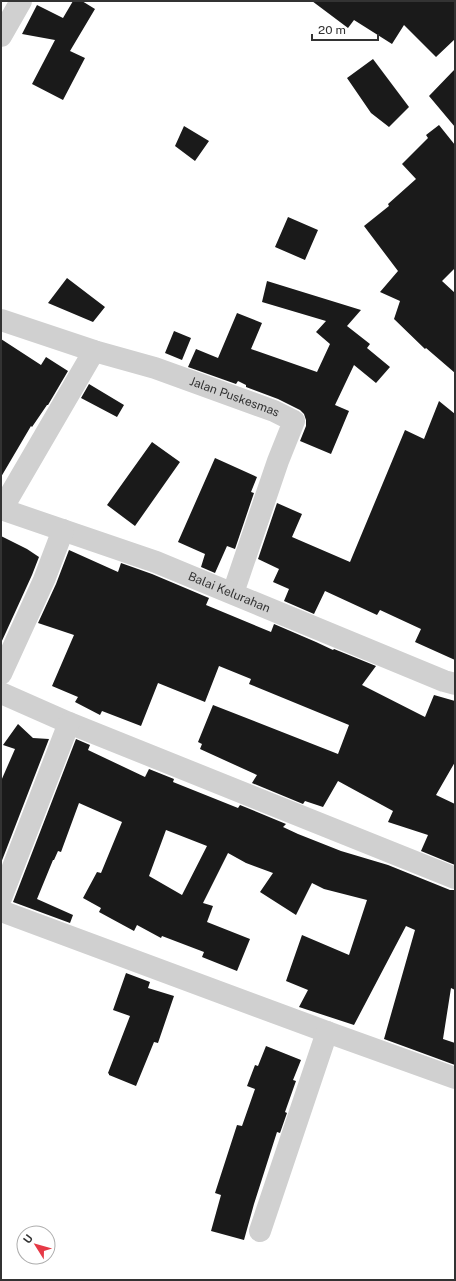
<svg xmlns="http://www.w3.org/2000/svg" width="456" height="1281" font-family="'Public Sans',sans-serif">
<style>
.building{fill:#1a1a1a;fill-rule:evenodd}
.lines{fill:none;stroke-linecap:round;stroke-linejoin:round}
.street{stroke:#d0d0d0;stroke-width:22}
.labels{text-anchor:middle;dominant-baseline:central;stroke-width:4;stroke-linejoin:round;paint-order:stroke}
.street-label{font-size:12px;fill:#333;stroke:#fff}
</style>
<rect width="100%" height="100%" fill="#fff"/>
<path class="building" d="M 73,1 L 82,1 L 95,9 L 70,51 L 85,58 L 63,100 L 32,84 L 55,40 L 22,34 L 37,5 L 63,18 Z
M 312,1 L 455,1 L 455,39 L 436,57 L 404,25 L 392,44 L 354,20 L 348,28 Z
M 373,59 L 409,107 L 389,127 L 371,113 L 347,78 Z
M 455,69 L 455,127 L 429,96 Z
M 439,125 L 455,145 L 455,268 L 442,281 L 455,293 L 455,373 L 426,348 L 425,349 L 394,319 L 400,301 L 380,292 L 398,271 L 364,226 L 389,206 L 388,204 L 416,179 L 402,164 L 428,138 L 426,135 Z
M 184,126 L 209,141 L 195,161 L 175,146 Z
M 288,217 L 318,230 L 305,260 L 275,247 Z
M 67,278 L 105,307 L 93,322 L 48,303 Z
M 267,281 L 361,310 L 347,326 L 370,344 L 367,348 L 390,367 L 376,383 L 354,365 L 335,405 L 349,411 L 331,454 L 300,441 L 306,426 L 306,420 L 304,414 L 300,410 L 278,399 L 246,387 L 246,385 L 238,381 L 236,384 L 188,367 L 196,349 L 218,358 L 237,313 L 262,323 L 251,349 L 317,372 L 330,344 L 316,332 L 326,321 L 262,302 Z
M 174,331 L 191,338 L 182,360 L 165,353 Z
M 1,339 L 41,365 L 46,357 L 68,371 L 48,405 L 47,405 L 32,427 L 31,426 L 1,477 Z
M 89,384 L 124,405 L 117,417 L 81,398 Z
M 439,401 L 455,414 L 455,660 L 415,642 L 421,629 L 380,610 L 377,615 L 325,591 L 314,614 L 284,601 L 289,589 L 273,582 L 279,569 L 258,559 L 277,503 L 302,514 L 292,537 L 350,562 L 405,430 L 424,439 Z
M 152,442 L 180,462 L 135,526 L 107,505 Z
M 215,458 L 257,477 L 251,492 L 254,493 L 235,549 L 227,546 L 215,573 L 201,567 L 205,554 L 178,542 Z
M 1,536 L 27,549 L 39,557 L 32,575 L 1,643 Z
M 69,550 L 118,572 L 121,563 L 152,574 L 209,598 L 206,605 L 271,632 L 274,624 L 316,642 L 333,650 L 334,649 L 376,666 L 362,685 L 425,717 L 434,695 L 455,701 L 455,762 L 436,795 L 455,804 L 455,865 L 421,851 L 428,835 L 388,822 L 393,811 L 338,781 L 323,807 L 305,801 L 303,804 L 252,783 L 257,775 L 200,749 L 202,744 L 198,742 L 213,705 L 338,754 L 349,725 L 249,684 L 251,679 L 219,666 L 205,702 L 158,683 L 141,726 L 102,711 L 100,715 L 75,702 L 78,697 L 52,686 L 74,635 L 38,623 L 56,584 Z
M 18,724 L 33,738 L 49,739 L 1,863 L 1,781 L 15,749 L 3,745 Z
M 76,739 L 90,745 L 88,750 L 145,777 L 149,769 L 174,779 L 173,782 L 238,808 L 240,805 L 286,824 L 283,827 L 298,834 L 341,851 L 388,865 L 450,890 L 455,890 L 455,990 L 451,988 L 443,1039 L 455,1043 L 455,1065 L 384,1039 L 415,930 L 406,926 L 354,1025 L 299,1007 L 308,990 L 286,981 L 302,935 L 349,955 L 367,900 L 324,889 L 312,883 L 296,915 L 260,892 L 273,873 L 246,863 L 228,853 L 203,903 L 213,906 L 207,922 L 250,939 L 237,971 L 202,957 L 204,952 L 162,936 L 161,938 L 137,925 L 134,931 L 99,912 L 101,908 L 83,898 L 97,872 L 101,873 L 122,822 L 79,803 L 61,852 L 58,851 L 54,860 L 53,860 L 37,899 L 73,915 L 70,923 L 13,902 ZM 166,830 L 207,846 L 182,895 L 149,876 Z
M 126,973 L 150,982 L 148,988 L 174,996 L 158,1043 L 154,1042 L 136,1086 L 109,1075 L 109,1074 L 108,1073 L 130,1016 L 113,1010 Z
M 266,1046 L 301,1060 L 293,1080 L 296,1081 L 285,1112 L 287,1113 L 280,1133 L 277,1132 L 254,1204 L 244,1240 L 211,1231 L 221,1195 L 215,1193 L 237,1125 L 242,1126 L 255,1089 L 247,1086 L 255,1065 L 258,1066 Z"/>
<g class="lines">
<g class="street">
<path d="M 1,36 L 21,1"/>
<path id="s1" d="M 1,320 L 94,351 L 155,368 L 274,411 L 294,421 L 278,461 L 233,593"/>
<path id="s2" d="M 1,509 L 156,562 L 444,681 L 455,684"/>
<path d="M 2,509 L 94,351"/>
<path d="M 1,674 L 44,580 L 63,530"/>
<path d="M 1,693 L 69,723 L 455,878"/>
<path d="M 1,898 L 69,723"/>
<path d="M 1,911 L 327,1032 L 455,1078"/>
<path d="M 260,1231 L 327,1032"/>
</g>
</g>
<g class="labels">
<g class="street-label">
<text stroke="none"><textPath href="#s1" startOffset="246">Jalan Puskesmas</textPath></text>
<text stroke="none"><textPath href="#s2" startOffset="243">Balai Kelurahan</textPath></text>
</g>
</g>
<rect width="456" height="1281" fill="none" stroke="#333333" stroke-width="4"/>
<g transform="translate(36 1245) rotate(307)"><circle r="19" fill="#ffffff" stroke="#adadad"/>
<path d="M0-3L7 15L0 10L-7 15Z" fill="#e63946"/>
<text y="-6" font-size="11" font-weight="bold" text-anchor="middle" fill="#333333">U</text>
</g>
<path d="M312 34v6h66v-6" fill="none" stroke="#333333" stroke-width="2"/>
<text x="318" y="34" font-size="12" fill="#333333" stroke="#ffffff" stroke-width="3" paint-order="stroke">20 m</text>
</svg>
